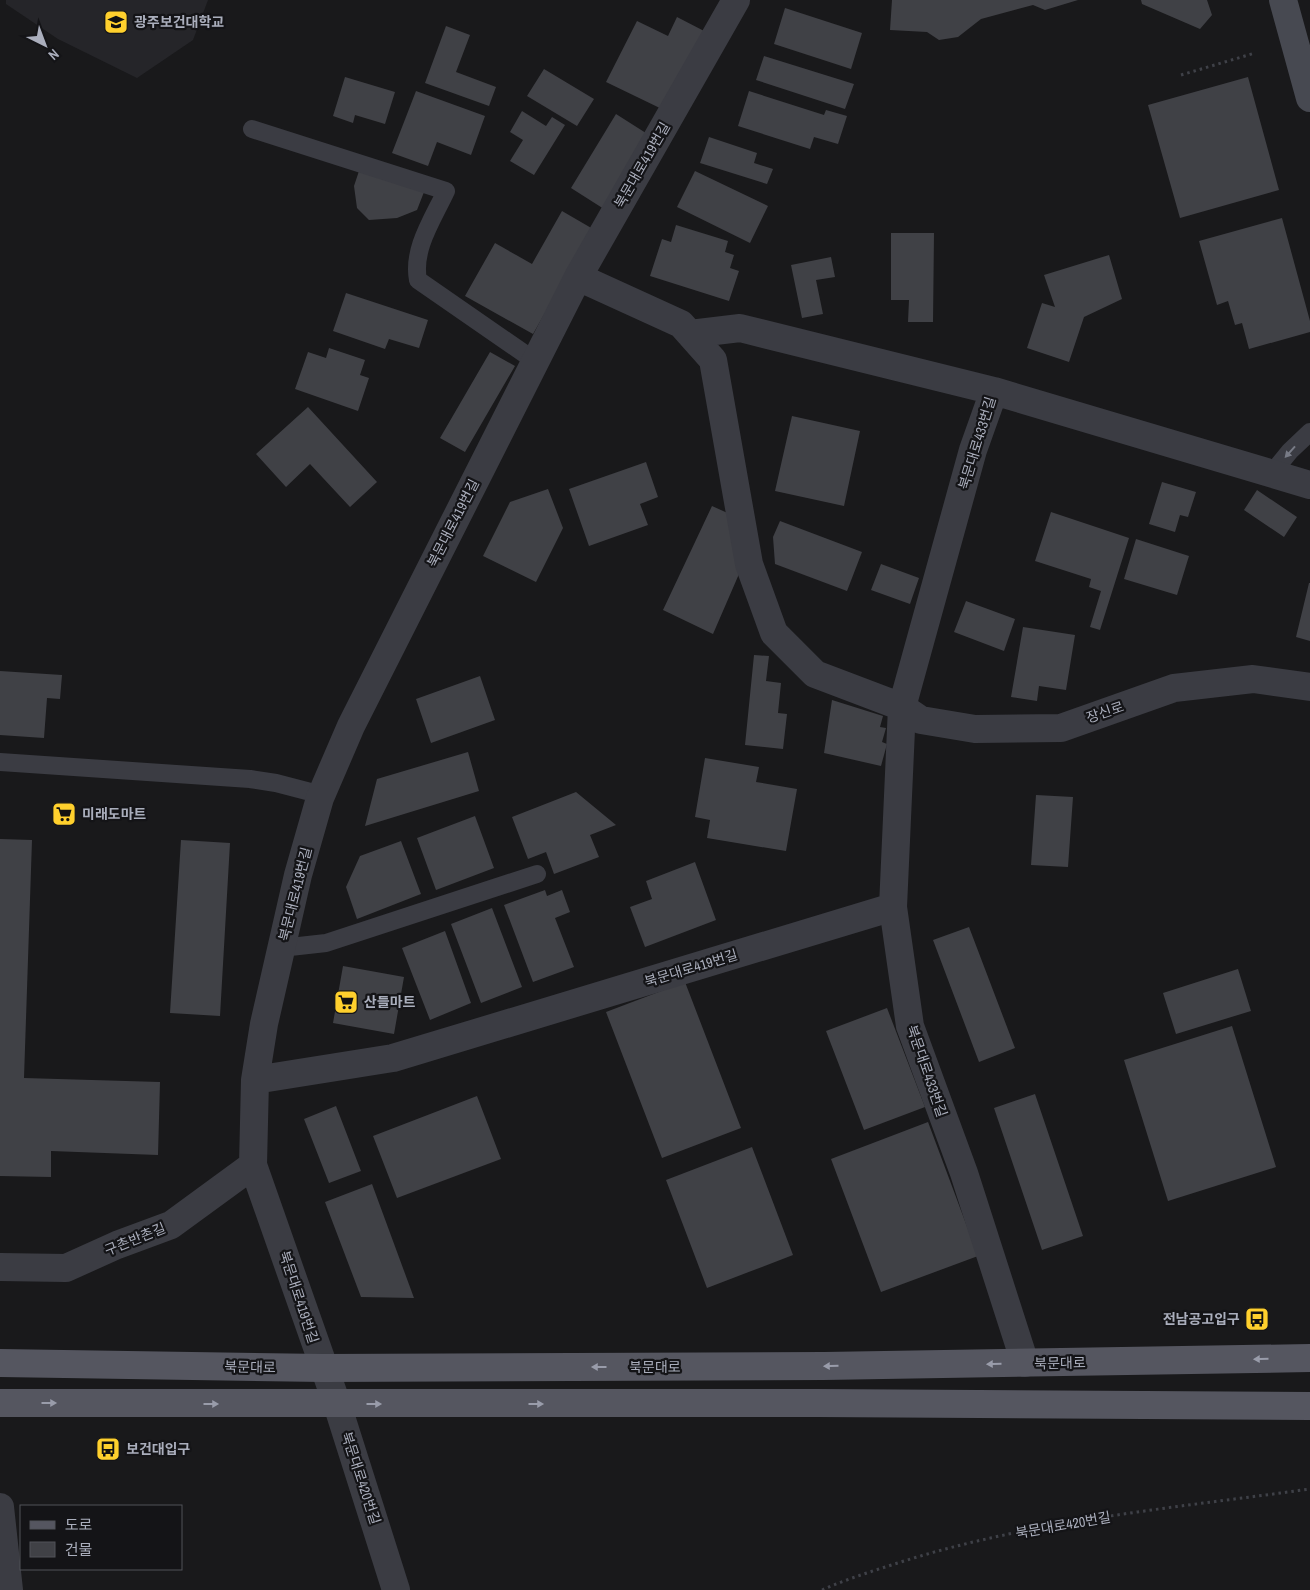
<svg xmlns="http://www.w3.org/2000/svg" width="1310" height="1590" font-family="'Archivo Narrow','Noto Sans KR',sans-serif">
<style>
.built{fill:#252529}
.building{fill:#404146}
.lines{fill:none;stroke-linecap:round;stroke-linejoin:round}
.path{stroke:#3f4148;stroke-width:3;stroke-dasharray:2.5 4;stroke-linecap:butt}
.lane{stroke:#3b3c43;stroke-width:18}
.street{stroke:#3b3c43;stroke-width:28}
.secondary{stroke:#474951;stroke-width:28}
.primary{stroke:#555660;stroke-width:28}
.oneway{fill:#787b86}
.oneway2{fill:#999caa}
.labels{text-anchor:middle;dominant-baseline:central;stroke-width:4.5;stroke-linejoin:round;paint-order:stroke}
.poi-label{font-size:14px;font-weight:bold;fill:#aaaebc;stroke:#141417;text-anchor:start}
.street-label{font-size:14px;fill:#aaaebc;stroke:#141417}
</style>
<rect width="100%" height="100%" fill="#19191b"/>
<path class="built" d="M 6,0 L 208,0 L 193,40 L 137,78 L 58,39 L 6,4 Z"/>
<path class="building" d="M 892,0 L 1078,0 L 1045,10 L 1033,5 L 981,19 L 958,37 L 939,40 L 927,32 L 890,30 Z
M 1141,0 L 1207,0 L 1212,15 L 1200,29 L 1142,4 Z
M 785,8 L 862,33 L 851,69 L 774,44 Z
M 677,17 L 706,32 L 666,111 L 606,82 L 637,21 L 668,36 Z
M 446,26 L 470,35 L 456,72 L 496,87 L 489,106 L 425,83 Z
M 764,56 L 854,84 L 845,109 L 756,80 Z
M 544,69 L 594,99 L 577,126 L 527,96 Z
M 345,77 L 395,92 L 385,124 L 355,115 L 353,123 L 333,116 Z
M 1248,77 L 1279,190 L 1180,218 L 1148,105 Z
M 416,91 L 485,116 L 471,155 L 437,142 L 428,166 L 392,153 Z
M 749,91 L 824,115 L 826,110 L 847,116 L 838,144 L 814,137 L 810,149 L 738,126 Z
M 522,111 L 546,126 L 552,117 L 565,125 L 534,175 L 510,161 L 523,140 L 510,132 Z
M 616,114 L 649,135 L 604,209 L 571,188 Z
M 709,137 L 757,153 L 754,163 L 773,169 L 767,184 L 700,163 Z
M 360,168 L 424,192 L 417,210 L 397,218 L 369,220 L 357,208 L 354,186 Z
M 695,171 L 768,206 L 750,243 L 677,207 Z
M 562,211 L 593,229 L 533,334 L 465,296 L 495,243 L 532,264 Z
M 1282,218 L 1310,321 L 1310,332 L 1249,349 L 1242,323 L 1235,325 L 1228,301 L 1217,305 L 1199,241 Z
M 676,225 L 728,241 L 725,252 L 734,255 L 730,268 L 739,271 L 729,301 L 650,276 L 662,239 L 671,242 Z
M 891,233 L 934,233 L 933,322 L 908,322 L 909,300 L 891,300 Z
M 1109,255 L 1122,299 L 1084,317 L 1069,362 L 1027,348 L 1042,303 L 1055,307 L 1044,275 Z
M 831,257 L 835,277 L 816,280 L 823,314 L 802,318 L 791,265 Z
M 346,293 L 428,320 L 419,348 L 389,339 L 385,349 L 333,331 Z
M 329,348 L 365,360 L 360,375 L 369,378 L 358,411 L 295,389 L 308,352 L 326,358 Z
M 490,352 L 515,366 L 465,452 L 440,438 Z
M 308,407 L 377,482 L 350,507 L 310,464 L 286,487 L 256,454 Z
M 792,416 L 860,431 L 844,506 L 775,491 Z
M 646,462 L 658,497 L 640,504 L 648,525 L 589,546 L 569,489 Z
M 1162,482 L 1196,492 L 1188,517 L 1180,515 L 1175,532 L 1149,524 Z
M 548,489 L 563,528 L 536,582 L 483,556 L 510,502 Z
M 1257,490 L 1297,517 L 1284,537 L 1244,510 Z
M 712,506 L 732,515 L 739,574 L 713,634 L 663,610 Z
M 1051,512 L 1129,538 L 1100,630 L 1090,627 L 1101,591 L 1089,587 L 1091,579 L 1035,561 Z
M 780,521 L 862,552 L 847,591 L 775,564 L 773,537 Z
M 1136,539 L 1189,556 L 1177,595 L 1124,579 Z
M 881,564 L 919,578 L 910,604 L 871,590 Z
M 1309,583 L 1310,583 L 1310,641 L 1296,637 Z
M 966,601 L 1015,619 L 1004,651 L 954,632 Z
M 1023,627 L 1075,635 L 1066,690 L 1039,686 L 1037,701 L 1011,697 Z
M 754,655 L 769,656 L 766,681 L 781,683 L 778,713 L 787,714 L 783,749 L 745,745 Z
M 0,671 L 62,675 L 60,699 L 47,698 L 44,738 L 0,735 Z
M 480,676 L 495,720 L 431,743 L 416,699 Z
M 832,700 L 883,716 L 880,727 L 886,728 L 882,742 L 887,744 L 881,766 L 824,753 Z
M 468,752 L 479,791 L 365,826 L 377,779 Z
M 705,758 L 759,767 L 756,782 L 797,789 L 786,851 L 707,838 L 710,820 L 695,817 Z
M 576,792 L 616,825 L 590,835 L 599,857 L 554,874 L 546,852 L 528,859 L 512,817 Z
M 1036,795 L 1073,797 L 1068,867 L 1031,865 Z
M 475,816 L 494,868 L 436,890 L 417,838 Z
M 0,839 L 32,840 L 24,1078 L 160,1082 L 158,1155 L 51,1151 L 51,1177 L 0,1176 Z
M 181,840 L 230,843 L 220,1016 L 170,1013 Z
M 401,841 L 421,894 L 357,919 L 346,887 L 360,856 Z
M 695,862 L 716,920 L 645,947 L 630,907 L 652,899 L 646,881 Z
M 545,890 L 547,896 L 562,890 L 570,912 L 555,918 L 574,967 L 533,982 L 504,905 Z
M 492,908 L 522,987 L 481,1003 L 451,924 Z
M 969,927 L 1015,1048 L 979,1062 L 933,940 Z
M 445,931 L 471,1003 L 430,1020 L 402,948 Z
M 343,966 L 404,977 L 394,1034 L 333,1023 Z
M 1238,969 L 1251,1011 L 1176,1034 L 1163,993 Z
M 685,982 L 741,1128 L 662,1158 L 606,1012 Z
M 887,1008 L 925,1107 L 864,1130 L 826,1031 Z
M 1232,1026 L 1276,1167 L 1168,1201 L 1124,1060 Z
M 1035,1094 L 1083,1236 L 1042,1250 L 994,1108 Z
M 477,1096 L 501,1159 L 397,1198 L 373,1136 Z
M 336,1106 L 361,1171 L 329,1183 L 304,1119 Z
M 928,1122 L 978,1256 L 881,1292 L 831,1159 Z
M 752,1147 L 793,1255 L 707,1288 L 666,1180 Z
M 372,1184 L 414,1298 L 361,1297 L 325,1202 Z"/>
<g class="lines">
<path class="path" d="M 1181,75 L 1255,53
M 822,1590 C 849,1578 876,1570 904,1561 C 1035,1520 1174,1508 1310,1489"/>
<path class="lane" d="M 252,129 L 446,191 C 433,219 412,249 418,280 L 535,361
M 1272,473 L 1290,451 L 1310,432
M 0,762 L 250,779 L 276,783 L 322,795
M 281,948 L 326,943 L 537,874"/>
<path class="street" d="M 578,277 L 681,324 L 713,360 L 749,564 L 774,633 L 815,674 L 902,707 L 921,720 L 975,729 L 1061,728 L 1174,688 L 1253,679 L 1310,687
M 690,334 L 740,328 L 994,391 L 973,450 L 902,707 L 893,907 L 910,1026 L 964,1173 L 1025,1363
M 994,391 L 1310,485
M 255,1080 L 393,1058 L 893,907
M 0,1267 L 66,1268 L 117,1245 L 171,1225 L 253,1165
M 0,1507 L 9,1590
M 396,1590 L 337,1404 L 253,1165 L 255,1080 L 264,1024 L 298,875 L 320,798 L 351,726 L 578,277 L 736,0"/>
<path class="secondary" d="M 1283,0 L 1310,98"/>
<path class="primary" d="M 0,1363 L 323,1368 L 824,1366 L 1310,1358
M 0,1403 L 818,1403 L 1310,1406"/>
</g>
<defs><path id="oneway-solid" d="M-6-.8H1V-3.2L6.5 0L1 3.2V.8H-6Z" transform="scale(1.25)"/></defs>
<use class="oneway" href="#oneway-solid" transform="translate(1290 452) rotate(132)"/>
<g class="oneway2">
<use href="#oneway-solid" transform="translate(1261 1359) rotate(179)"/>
<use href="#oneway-solid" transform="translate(994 1364) rotate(179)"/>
<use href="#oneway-solid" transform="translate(831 1366) rotate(179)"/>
<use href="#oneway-solid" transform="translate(599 1367) rotate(180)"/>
<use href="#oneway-solid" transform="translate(49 1403)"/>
<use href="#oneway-solid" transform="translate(211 1404)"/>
<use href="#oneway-solid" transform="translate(374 1404)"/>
<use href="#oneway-solid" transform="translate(536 1404)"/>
</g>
<defs>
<g id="university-square" transform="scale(1.25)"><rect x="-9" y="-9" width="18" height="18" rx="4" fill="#ffd02d" stroke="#141417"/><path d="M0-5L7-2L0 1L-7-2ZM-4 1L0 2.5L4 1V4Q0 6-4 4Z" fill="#111"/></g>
<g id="supermarket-square" transform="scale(1.25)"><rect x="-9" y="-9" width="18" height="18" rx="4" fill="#ffd02d" stroke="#141417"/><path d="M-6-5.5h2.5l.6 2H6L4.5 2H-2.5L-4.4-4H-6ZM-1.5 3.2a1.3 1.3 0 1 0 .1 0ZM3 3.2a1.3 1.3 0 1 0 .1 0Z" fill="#111"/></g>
<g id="bus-square" transform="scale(1.25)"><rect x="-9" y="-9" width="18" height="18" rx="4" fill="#ffd02d" stroke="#141417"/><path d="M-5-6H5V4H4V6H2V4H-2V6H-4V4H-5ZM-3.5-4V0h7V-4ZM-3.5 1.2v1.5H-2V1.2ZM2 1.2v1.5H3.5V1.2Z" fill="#111"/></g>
</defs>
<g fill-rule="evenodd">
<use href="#university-square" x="116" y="22"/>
<use href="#supermarket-square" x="64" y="814"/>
<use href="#supermarket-square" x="346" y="1002"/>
<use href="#bus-square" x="1257" y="1319"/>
<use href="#bus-square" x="108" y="1449"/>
</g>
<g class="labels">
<g class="poi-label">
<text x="134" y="22">광주보건대학교</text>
<text x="82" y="814">미래도마트</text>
<text x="364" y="1002">산들마트</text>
<text x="1240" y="1319" text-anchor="end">전남공고입구</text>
<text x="126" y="1449">보건대입구</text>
</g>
<g class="street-label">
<text transform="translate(642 165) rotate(-60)">북문대로419번길</text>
<text transform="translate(977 443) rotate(-73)">북문대로433번길</text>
<text transform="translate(453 523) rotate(-63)">북문대로419번길</text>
<text transform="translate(1105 712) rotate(-19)">장신로</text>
<text transform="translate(295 894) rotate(-76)">북문대로419번길</text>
<text transform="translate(691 968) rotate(-17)">북문대로419번길</text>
<text transform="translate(927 1071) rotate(71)">북문대로433번길</text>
<text transform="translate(135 1239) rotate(-22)">구촌반촌길</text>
<text transform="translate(299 1297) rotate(72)">북문대로419번길</text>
<text transform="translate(1060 1363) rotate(-1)">북문대로</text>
<text transform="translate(250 1367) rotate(1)">북문대로</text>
<text x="655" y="1367">북문대로</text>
<text transform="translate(361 1478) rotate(72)">북문대로420번길</text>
<text transform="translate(1063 1525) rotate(-10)">북문대로420번길</text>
</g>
</g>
<rect x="20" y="1505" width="162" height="65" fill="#141417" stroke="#505259"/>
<rect x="30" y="1521" width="25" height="8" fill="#555660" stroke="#505259"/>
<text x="65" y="1530" font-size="15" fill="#aaaebc">도로</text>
<rect x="30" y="1542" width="25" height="15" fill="#404146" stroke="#505259"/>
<text x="65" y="1555" font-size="15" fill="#aaaebc">건물</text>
<g transform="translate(45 45) rotate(138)" stroke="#141417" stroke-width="4" paint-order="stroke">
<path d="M0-4L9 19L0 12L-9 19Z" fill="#aaaebc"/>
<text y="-8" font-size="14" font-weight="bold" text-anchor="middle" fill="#aaaebc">N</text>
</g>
</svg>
